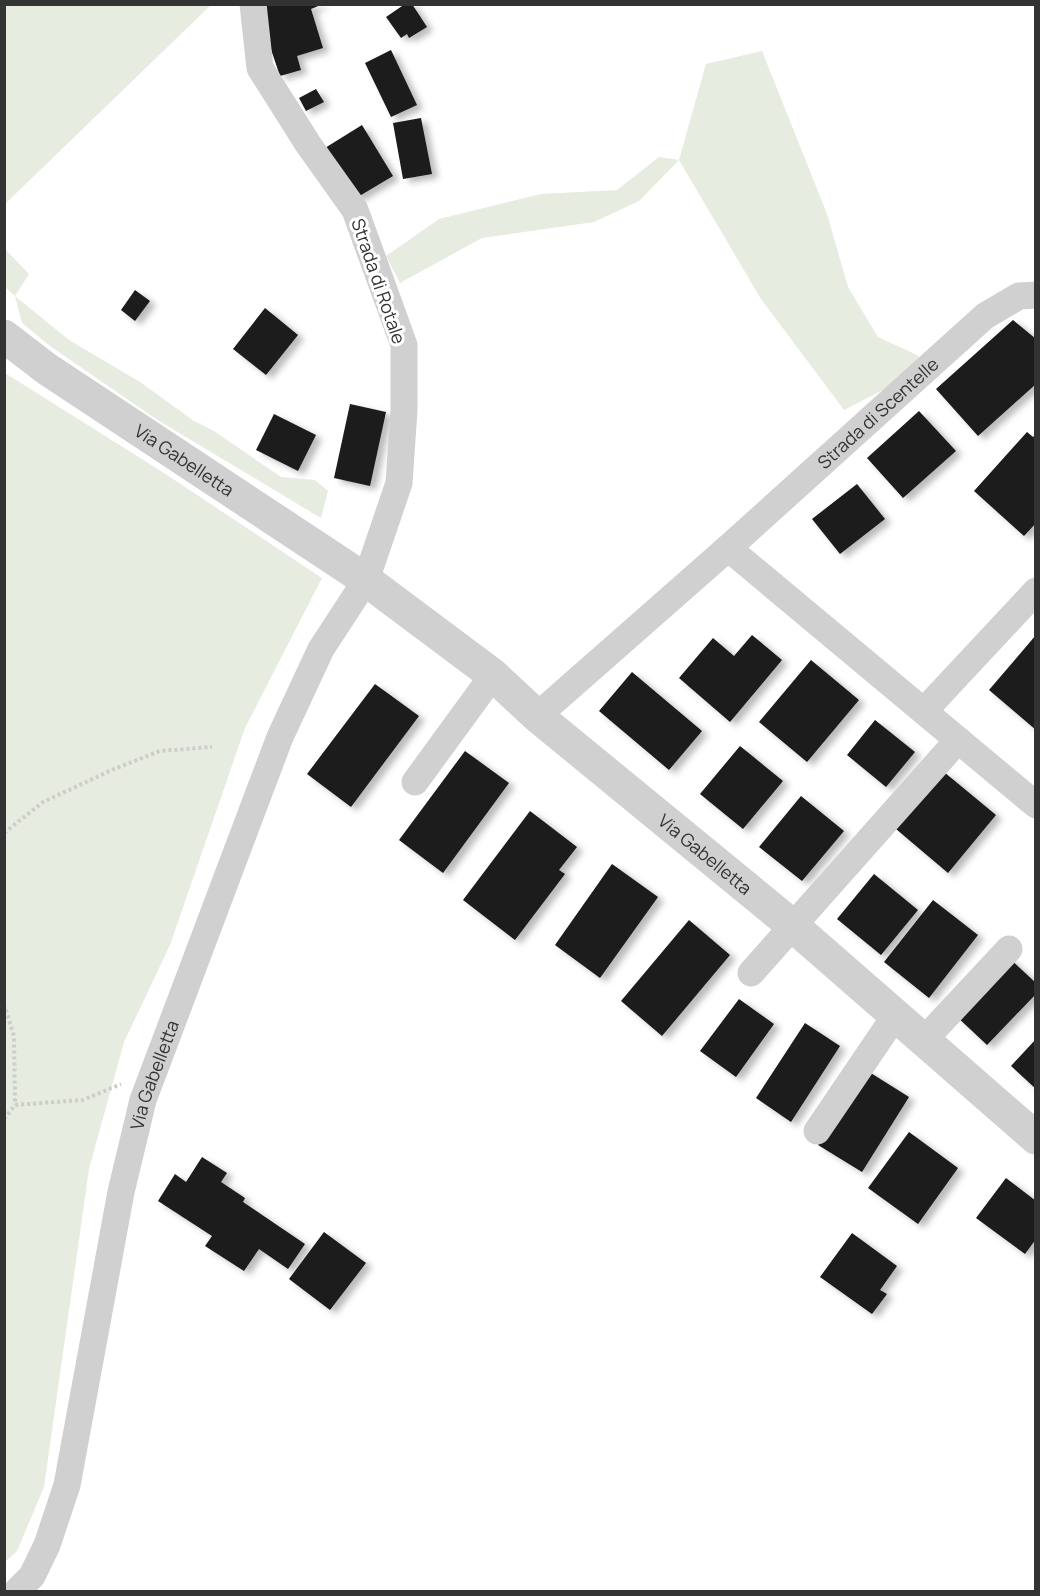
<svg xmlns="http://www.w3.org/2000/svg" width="1040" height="1596" font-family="Manrope,sans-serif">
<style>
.green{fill:#e6ecdf}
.building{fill:#1a1a1a;filter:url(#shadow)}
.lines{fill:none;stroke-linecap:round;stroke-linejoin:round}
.path{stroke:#cdcdcd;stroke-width:4;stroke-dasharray:3 3;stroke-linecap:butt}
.minor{stroke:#d0d0d0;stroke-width:27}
.tertiary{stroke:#d0d0d0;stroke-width:33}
.labels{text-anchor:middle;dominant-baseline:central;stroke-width:6;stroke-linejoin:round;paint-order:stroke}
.street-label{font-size:18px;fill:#333;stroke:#fff}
</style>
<defs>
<filter id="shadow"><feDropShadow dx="6" dy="4" stdDeviation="3" flood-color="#0004"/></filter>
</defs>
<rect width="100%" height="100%" fill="#fff"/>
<path class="green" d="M 5,4 L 211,4 L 211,5 L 5,204 Z
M 762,51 L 827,214 L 848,287 L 878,337 L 919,356 L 904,379 L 844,410 L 761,299 L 679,160 L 639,201 L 594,222 L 482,238 L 400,283 L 386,256 L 439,219 L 541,194 L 617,190 L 659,157 L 679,160 L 706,64 Z
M 4,248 L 29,274 L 15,296 L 69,340 L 140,382 L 194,421 L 214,431 L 281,477 L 315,480 L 328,491 L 321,518 L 156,419 L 50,346 L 22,323 L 15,296 L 5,287 Z
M 5,373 L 164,473 L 322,578 L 245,728 L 170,945 L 124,1042 L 89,1169 L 44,1487 L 17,1551 L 5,1562 Z"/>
<path class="building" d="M 263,4 L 323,4 L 311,9 L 323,48 L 297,56 L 301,70 L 280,76 L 261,20 Z
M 405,4 L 412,4 L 427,27 L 409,38 L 407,34 L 401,38 L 386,17 Z
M 391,50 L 417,105 L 391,117 L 365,63 Z
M 316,89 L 324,102 L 306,111 L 299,98 Z
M 421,118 L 432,174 L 403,179 L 393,123 Z
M 362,125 L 393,176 L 356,198 L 325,148 Z
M 135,290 L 150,301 L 135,321 L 121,310 Z
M 265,308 L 298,335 L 266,375 L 233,349 Z
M 1013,320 L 1036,339 L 1036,384 L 978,436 L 936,389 Z
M 350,404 L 386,412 L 370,486 L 334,478 Z
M 919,411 L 956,451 L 903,498 L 867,458 Z
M 274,414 L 316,435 L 298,471 L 256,450 Z
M 1027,432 L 1033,437 L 1036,434 L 1036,523 L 1024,536 L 974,491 Z
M 857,484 L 885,519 L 840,554 L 812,519 Z
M 752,635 L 782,660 L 730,722 L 679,678 L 713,638 L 734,656 Z
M 1036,635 L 1036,730 L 989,690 Z
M 811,660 L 859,700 L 807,762 L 759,722 Z
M 632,672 L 702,731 L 669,770 L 599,711 Z
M 375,684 L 419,716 L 351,807 L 307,774 Z
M 875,720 L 915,752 L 886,787 L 847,755 Z
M 740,746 L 783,781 L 743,829 L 700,794 Z
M 465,751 L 509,783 L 443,873 L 399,840 Z
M 944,772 L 996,815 L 948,873 L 896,829 Z
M 801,796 L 844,831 L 802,881 L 759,847 Z
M 530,811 L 577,847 L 559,870 L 565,874 L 515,940 L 463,900 Z
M 612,864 L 658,897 L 600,978 L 555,945 Z
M 874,874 L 918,910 L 881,955 L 837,919 Z
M 933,900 L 978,935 L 929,998 L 884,962 Z
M 689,920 L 730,955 L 662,1036 L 621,1001 Z
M 1008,957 L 1036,983 L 1036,994 L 987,1045 L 954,1014 Z
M 739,999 L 774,1024 L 736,1077 L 700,1051 Z
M 805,1023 L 840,1046 L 791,1122 L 756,1098 Z
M 1036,1039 L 1036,1089 L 1011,1066 Z
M 866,1070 L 909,1097 L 862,1172 L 818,1145 Z
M 909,1132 L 958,1168 L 918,1224 L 868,1188 Z
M 202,1157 L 227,1173 L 221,1182 L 245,1198 L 243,1202 L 305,1244 L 288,1269 L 259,1249 L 244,1271 L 205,1246 L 212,1236 L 158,1201 L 175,1174 L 186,1182 Z
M 1006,1178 L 1036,1201 L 1036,1239 L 1025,1254 L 976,1218 Z
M 324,1232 L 366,1263 L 330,1310 L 289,1279 Z
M 852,1233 L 897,1266 L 880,1290 L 887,1294 L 872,1314 L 820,1277 Z"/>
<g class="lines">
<path class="path" d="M 4,833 L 43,802 L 114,769 L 160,751 L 212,747
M 4,1004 L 14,1036 L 15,1105
M 4,1119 L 15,1105 L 83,1100 L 121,1084"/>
<g class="minor">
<path d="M 728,548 L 1036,805"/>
<path d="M 924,711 L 1036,591"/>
<path id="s1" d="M 537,716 L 728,548 L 985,316 L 1019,296 L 1036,295"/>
<path d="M 415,782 L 493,675"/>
<path d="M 751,973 L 958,740"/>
<path d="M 924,1040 L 1009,949"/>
<path d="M 817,1131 L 895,1016"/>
<path id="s2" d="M 16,1592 L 32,1576 L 47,1545 L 67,1485 L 121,1192 L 143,1100 L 280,737 L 321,649 L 366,580 L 399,483 L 404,410 L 404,345 L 355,210 L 308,144 L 260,68 L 253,4"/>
</g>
<path class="tertiary" id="s3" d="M 4,336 L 47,369 L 366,580 L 493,675 L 537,716 L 793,926 L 1036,1138"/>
</g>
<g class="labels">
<g class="street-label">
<text transform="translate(379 281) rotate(71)">Strada di Rotale</text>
<text stroke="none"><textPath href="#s1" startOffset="456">Strada di Scentelle</textPath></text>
<text stroke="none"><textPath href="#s3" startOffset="219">Via Gabelletta</textPath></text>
<text stroke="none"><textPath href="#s3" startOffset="873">Via Gabelletta</textPath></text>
<text stroke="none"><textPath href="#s2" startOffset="540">Via Gabelletta</textPath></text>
</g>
</g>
<rect width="1040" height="1596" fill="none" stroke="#333333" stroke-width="12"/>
</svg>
